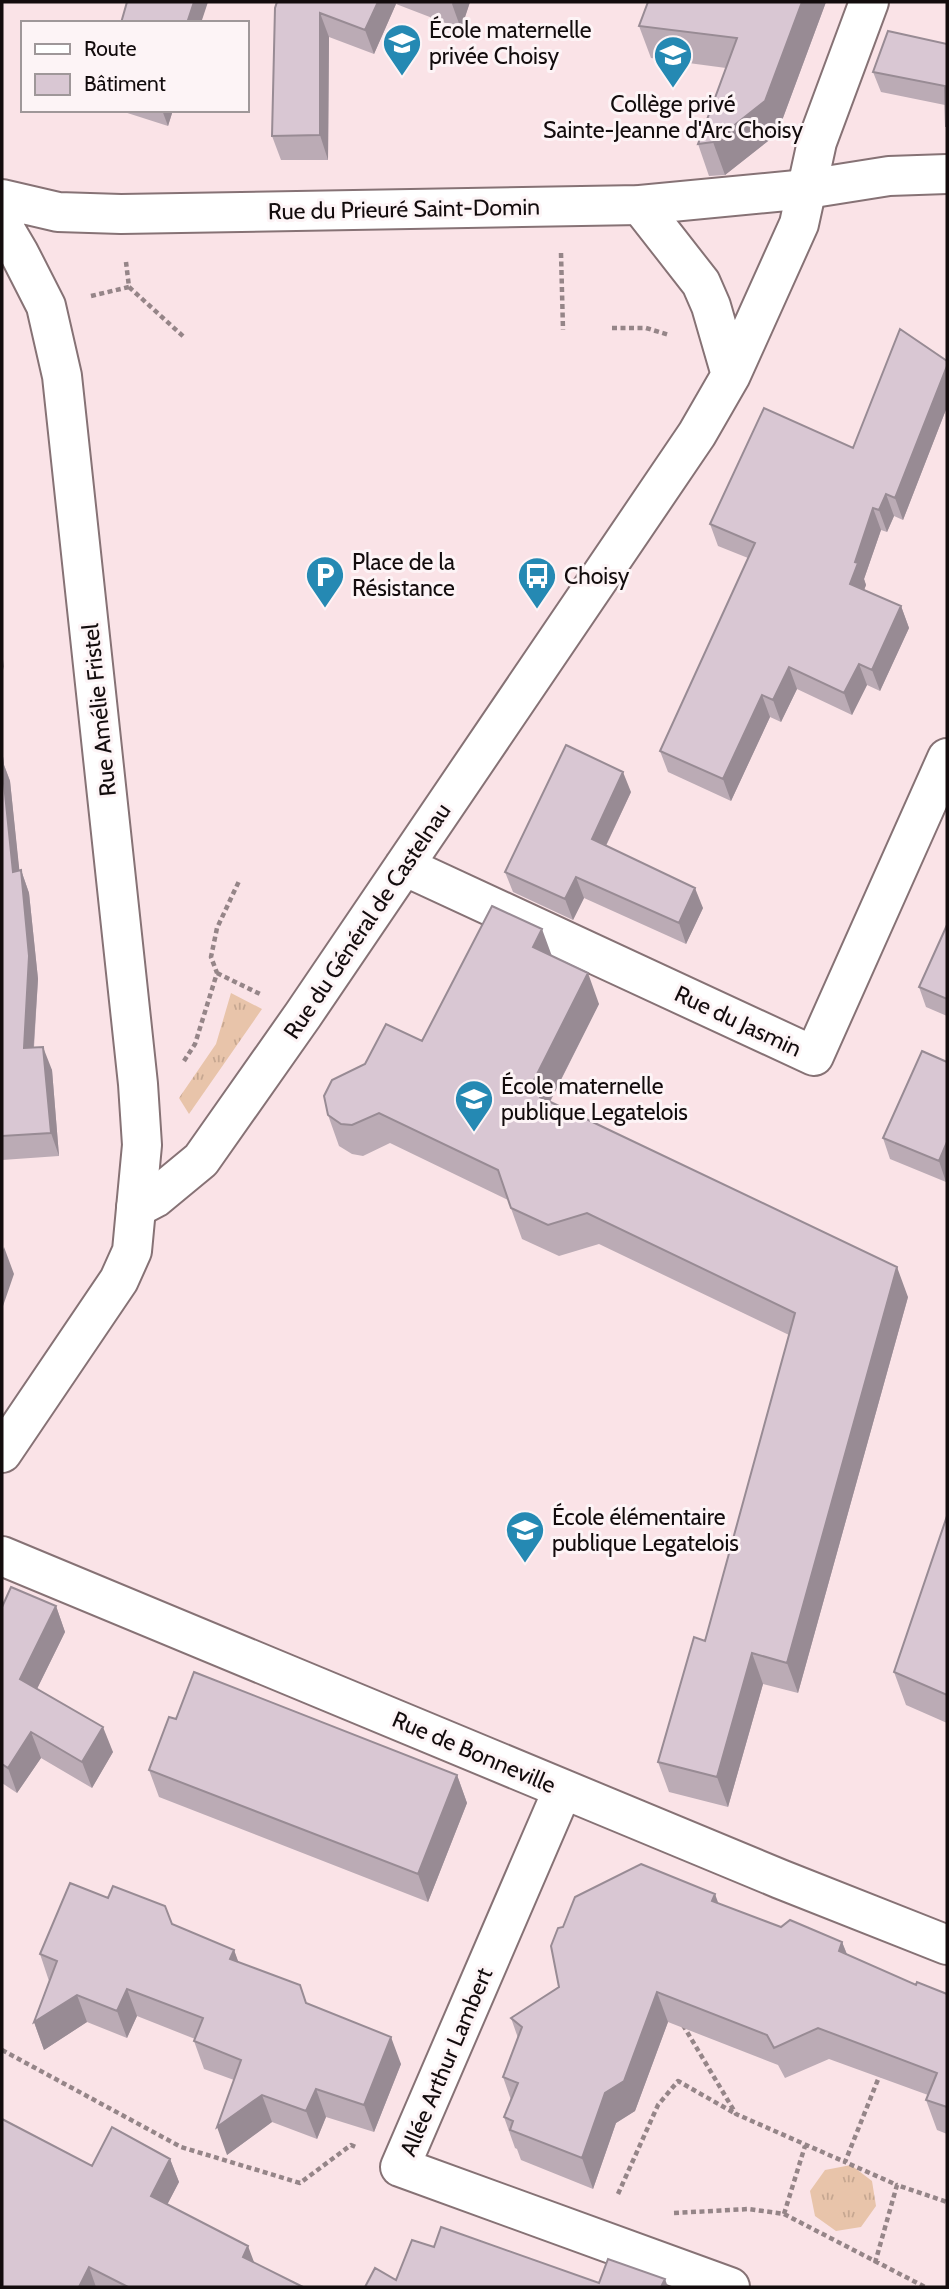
<svg xmlns="http://www.w3.org/2000/svg" width="949" height="2289" font-family="Cabin,sans-serif">
<style>
.grass{fill:url(#grass-tufts)}
.lines{fill:none;stroke-linecap:round;stroke-linejoin:round}
.street-casing{stroke:#867275;stroke-width:42}
.secondary-casing{stroke:#867275;stroke-width:42}
.path{stroke:#958588;stroke-width:4.5;stroke-dasharray:5 3.5;stroke-linecap:butt}
.street{stroke:#fff;stroke-width:38}
.secondary{stroke:#fff;stroke-width:38}
.wall{fill:#bbabb5}
.shaded-wall{fill:#988b94}
.building{fill:#d9c7d3;stroke:#988b94;stroke-width:2}
.labels{text-anchor:middle;dominant-baseline:central;stroke-width:6;stroke-linejoin:round;paint-order:stroke}
.poi-label{font-size:23px;fill:#130c0d;stroke:#fdf4f6;text-anchor:start}
.street-label{font-size:23px;fill:#130c0d;stroke:#fdf4f6}
</style>
<defs>
<pattern id="grass-tufts" width="24" height="20" patternUnits="userSpaceOnUse" patternTransform="scale(1.75)"><rect width="24" height="20" fill="#e8c4aa"/><path d="M3 7l-1-3M5 7V3M7 7l1-3M15 17l-1-3M17 17v-4M19 17l1-3" fill="none" stroke="#c6a791"/></pattern>
</defs>
<rect width="100%" height="100%" fill="#fae3e7"/>
<path class="grass" d="M 231,993 L 262,1009 L 189,1114 L 179,1098 L 216,1044 Z
M 851,2165 L 872,2181 L 876,2206 L 861,2227 L 836,2231 L 815,2216 L 810,2191 L 825,2170 Z"/>
<g class="lines">
<g class="street-casing">
<path id="street" d="M 640,205 L 701,283 L 711,306 L 731,375
M 404,866 L 814,1056 L 947,758
M 136,1208 L 155,1198 L 201,1160 L 303,1015 L 697,434 L 731,375 L 799,224 L 817,142 L 869,2
M 2,1556 L 780,1879 L 947,1945
M 563,1789 L 400,2167 L 730,2287"/>
</g>
<g class="secondary-casing">
<path id="secondary" d="M 2,199 L 58,212 L 121,214 L 640,205 L 807,189 L 889,176 L 947,174
M 2,224 L 19,253 L 46,306 L 62,376 L 138,1084 L 142,1145 L 132,1251 L 119,1280 L 2,1453"/>
</g>
<path class="path" d="M 561,253 L 563,330
M 129,287 L 185,338
M 91,296 L 129,287 L 126,262
M 612,328 L 646,328 L 669,335
M 217,973 L 260,994
M 184,1061 L 195,1044 L 217,973 L 211,957 L 217,928 L 240,879
M 683,2025 L 736,2114 L 845,2162
M 2,2050 L 181,2147 L 300,2183 L 351,2145 L 358,2148
M 881,2072 L 845,2162 L 897,2185
M 618,2194 L 658,2105 L 678,2081 L 736,2114
M 674,2213 L 749,2209 L 784,2214 L 925,2287
M 784,2214 L 805,2146
M 875,2263 L 897,2185 L 947,2202"/>
<use href="#street" class="street"/>
<use href="#secondary" class="secondary"/>
</g>
<path class="wall" d="M 277,2 L 470,2 L 461,29 L 396,4 L 374,54 L 329,37 L 328,160 L 281,160 L 272,136 Z
M 826,2 L 777,134 L 725,175 L 709,176 L 698,144 L 726,68 L 651,58 L 639,26 Z
M 947,44 L 947,130 L 946,126 L 945,105 L 881,92 L 873,72 Z
M 118,110 L 173,110 L 168,126 Z
M 947,361 L 947,407 L 903,520 L 894,516 L 887,532 L 881,530 L 864,579 L 866,585 L 864,590 L 901,606 L 909,628 L 880,691 L 867,685 L 852,715 L 797,689 L 781,722 L 770,717 L 731,801 L 668,772 L 660,751 L 748,558 L 718,546 L 710,524 L 853,448 Z
M 2,748 L 4,765 L 10,781 L 19,870 L 21,870 L 29,893 L 38,979 L 34,1048 L 52,1070 L 59,1156 L 2,1160 Z
M 631,792 L 606,846 L 703,908 L 686,944 L 584,898 L 573,920 L 513,892 L 505,872 Z
M 947,925 L 947,1016 L 926,1007 L 919,987 Z
M 552,956 L 599,1004 L 550,1102 L 908,1297 L 798,1693 L 763,1684 L 728,1807 L 669,1792 L 658,1762 L 705,1641 L 789,1335 L 599,1244 L 559,1256 L 522,1239 L 508,1200 L 390,1143 L 363,1156 L 352,1154 L 339,1146 L 328,1115 L 422,1041 Z
M 947,1062 L 947,1179 L 946,1182 L 890,1159 L 883,1138 Z
M 947,1516 L 947,1723 L 906,1705 L 894,1672 Z
M 56,1606 L 65,1632 L 37,1689 L 113,1752 L 92,1788 L 41,1758 L 17,1793 L 2,1783 L 2,1607 Z
M 176,1719 L 457,1775 L 467,1803 L 428,1902 L 159,1797 L 149,1770 Z
M 718,1903 L 781,1927 L 842,1942 L 847,1954 L 916,1985 L 947,1994 L 947,2134 L 937,2130 L 926,2100 L 928,2095 L 829,2059 L 785,2078 L 778,2065 L 668,2022 L 635,2111 L 616,2123 L 593,2189 L 521,2160 L 517,2149 L 515,2148 L 504,2117 L 511,2100 L 503,2077 L 518,2038 L 511,2018 Z
M 172,1924 L 234,1950 L 238,1962 L 306,2003 L 401,2064 L 374,2132 L 326,2117 L 317,2139 L 272,2122 L 227,2155 L 234,2080 L 204,2069 L 194,2041 L 195,2039 L 137,2016 L 127,2038 L 87,2022 L 44,2050 L 34,2022 L 49,1981 L 40,1954 Z
M 170,2159 L 179,2182 L 167,2205 L 254,2263 L 303,2287 L 2,2287 L 92,2166 Z"/>
<path class="shaded-wall" d="M 194,2 L 208,2 L 201,23 L 187,23 Z
M 378,2 L 395,2 L 396,4 L 374,54 L 365,30 Z
M 453,2 L 470,2 L 461,29 L 452,4 Z
M 802,2 L 826,2 L 777,134 L 725,175 L 713,142 Z
M 320,13 L 329,37 L 328,160 L 320,135 Z
M 162,110 L 173,110 L 168,126 Z
M 947,366 L 947,407 L 903,520 L 895,498 Z
M 886,494 L 894,516 L 887,532 L 879,510 Z
M 873,508 L 881,530 L 864,579 L 866,585 L 858,606 L 850,584 L 855,562 Z
M 901,606 L 909,628 L 880,691 L 872,670 Z
M 2,648 L 4,670 L 2,663 Z
M 859,664 L 867,685 L 852,715 L 844,693 Z
M 789,667 L 797,689 L 781,722 L 773,700 Z
M 762,695 L 770,717 L 731,801 L 723,779 Z
M 2,748 L 4,765 L 10,781 L 22,895 L 13,872 L 2,772 Z
M 623,772 L 631,792 L 599,860 L 592,839 Z
M 21,870 L 29,893 L 38,979 L 32,1071 L 24,1048 Z
M 576,877 L 584,898 L 573,920 L 565,899 Z
M 695,888 L 703,908 L 686,944 L 679,923 Z
M 542,929 L 553,959 L 533,947 Z
M 588,973 L 599,1004 L 546,1109 L 530,1088 Z
M 43,1047 L 52,1070 L 59,1156 L 51,1133 Z
M 947,1142 L 947,1179 L 946,1182 L 939,1161 Z
M 4,1247 L 14,1274 L 2,1309 L 2,1253 Z
M 897,1267 L 908,1297 L 798,1693 L 787,1663 Z
M 56,1606 L 65,1632 L 29,1705 L 20,1679 Z
M 752,1653 L 763,1684 L 728,1807 L 717,1777 Z
M 103,1727 L 113,1752 L 92,1788 L 82,1762 Z
M 31,1732 L 41,1758 L 17,1793 L 8,1768 Z
M 457,1775 L 467,1803 L 428,1902 L 418,1874 Z
M 715,1894 L 726,1924 L 712,1901 Z
M 842,1942 L 854,1973 L 839,1951 Z
M 234,1950 L 244,1977 L 230,1959 Z
M 127,1989 L 137,2016 L 127,2038 L 117,2011 Z
M 657,1992 L 668,2022 L 635,2111 L 616,2123 L 593,2189 L 582,2158 L 605,2093 Z
M 77,1995 L 87,2022 L 44,2050 L 34,2022 Z
M 391,2037 L 401,2064 L 374,2132 L 364,2105 Z
M 316,2089 L 326,2117 L 317,2139 L 306,2111 Z
M 262,2095 L 272,2122 L 227,2155 L 217,2127 Z
M 170,2159 L 179,2182 L 159,2220 L 151,2196 Z
M 248,2246 L 257,2270 L 243,2257 Z
M 89,2267 L 96,2287 L 79,2287 Z
M 665,2279 L 668,2287 L 661,2287 Z"/>
<path class="building" d="M 127,2 L 194,2 L 187,23 L 121,23 Z
M 277,2 L 378,2 L 365,30 L 320,13 L 320,135 L 272,136 L 275,8 Z
M 648,2 L 802,2 L 765,101 L 713,142 L 698,144 L 737,38 L 639,26 Z
M 888,31 L 947,44 L 947,126 L 946,126 L 945,86 L 873,72 Z
M 900,329 L 947,361 L 947,366 L 895,498 L 886,494 L 879,510 L 873,508 L 855,562 L 858,563 L 850,584 L 901,606 L 872,670 L 859,664 L 844,693 L 789,667 L 773,700 L 762,695 L 723,779 L 660,751 L 755,543 L 710,524 L 764,408 L 853,448 Z
M 566,745 L 623,772 L 592,839 L 695,888 L 679,923 L 576,877 L 565,899 L 505,872 Z
M 2,764 L 13,872 L 21,870 L 29,956 L 24,1048 L 43,1047 L 51,1133 L 2,1136 Z
M 492,906 L 542,929 L 533,947 L 588,973 L 530,1088 L 540,1093 L 540,1097 L 897,1267 L 787,1663 L 752,1653 L 717,1777 L 658,1762 L 694,1637 L 705,1641 L 795,1313 L 587,1213 L 548,1225 L 511,1208 L 498,1170 L 379,1113 L 352,1125 L 341,1124 L 328,1115 L 324,1096 L 332,1080 L 365,1064 L 386,1024 L 422,1041 Z
M 947,925 L 947,999 L 919,987 Z
M 922,1051 L 947,1062 L 947,1142 L 939,1161 L 883,1138 Z
M 947,1516 L 947,1695 L 894,1672 Z
M 11,1587 L 56,1606 L 20,1679 L 103,1727 L 82,1762 L 31,1732 L 8,1768 L 2,1764 L 2,1607 Z
M 194,1672 L 457,1775 L 418,1874 L 149,1770 L 169,1717 L 176,1719 Z
M 641,1864 L 715,1894 L 712,1901 L 781,1927 L 790,1920 L 842,1942 L 839,1951 L 916,1985 L 917,1982 L 947,1994 L 947,2107 L 926,2100 L 937,2073 L 818,2028 L 774,2048 L 767,2035 L 657,1992 L 624,2081 L 605,2093 L 582,2158 L 510,2130 L 513,2121 L 504,2117 L 518,2083 L 503,2077 L 522,2027 L 511,2018 L 559,1987 L 551,1946 L 558,1928 L 563,1927 L 575,1897 Z
M 70,1883 L 108,1898 L 113,1886 L 165,1906 L 172,1924 L 234,1950 L 230,1959 L 300,1985 L 306,2003 L 391,2037 L 364,2105 L 316,2089 L 306,2111 L 262,2095 L 217,2127 L 241,2060 L 194,2041 L 203,2018 L 127,1989 L 117,2011 L 77,1995 L 34,2022 L 57,1961 L 40,1954 Z
M 2,2119 L 92,2166 L 112,2127 L 170,2159 L 151,2196 L 248,2246 L 243,2257 L 303,2287 L 128,2287 L 89,2267 L 79,2287 L 2,2287 Z
M 441,2227 L 599,2283 L 608,2259 L 665,2279 L 661,2287 L 365,2287 L 375,2268 L 396,2280 L 412,2240 L 434,2247 Z"/>
<defs>
<g id="school-pin" transform="scale(2.0125)"><path d="M0 17L-7.5 6A9.5 9.5 0 1 1 7.5 6Z" fill="#2589b3" stroke="#fdf4f6"/><path d="M0-5L7-2L0 1L-7-2ZM-4 1L0 2.5L4 1V4Q0 6-4 4Z" fill="#fff"/></g>
<g id="parking-pin" transform="scale(2.0125)"><path d="M0 17L-7.5 6A9.5 9.5 0 1 1 7.5 6Z" fill="#2589b3" stroke="#fdf4f6"/><path d="M-3.5-5.5H1a3.5 3.5 0 0 1 0 7H-1V5.5H-3.5ZM-1-3.4V-.6H.8a1.4 1.4 0 0 0 0-2.8Z" fill="#fff"/></g>
<g id="bus-pin" transform="scale(2.0125)"><path d="M0 17L-7.5 6A9.5 9.5 0 1 1 7.5 6Z" fill="#2589b3" stroke="#fdf4f6"/><path d="M-5-6H5V4H4V6H2V4H-2V6H-4V4H-5ZM-3.5-4V0h7V-4ZM-3.5 1.2v1.5H-2V1.2ZM2 1.2v1.5H3.5V1.2Z" fill="#fff"/></g>
</defs>
<g fill-rule="evenodd">
<use href="#school-pin" x="402" y="43"/>
<use href="#school-pin" x="673" y="55"/>
<use href="#parking-pin" x="325" y="575"/>
<use href="#bus-pin" x="537" y="576"/>
<use href="#school-pin" x="474" y="1099"/>
<use href="#school-pin" x="525" y="1530"/>
</g>
<g class="labels">
<g class="poi-label">
<text x="429" y="30">École maternelle<tspan x="429" dy="26">privée Choisy</tspan></text>
<text x="673" y="104" text-anchor="middle">Collège privé<tspan x="673" dy="26">Sainte-Jeanne d'Arc Choisy</tspan></text>
<text x="352" y="562">Place de la<tspan x="352" dy="26">Résistance</tspan></text>
<text x="564" y="576">Choisy</text>
<text x="501" y="1086">École maternelle<tspan x="501" dy="26">publique Legatelois</tspan></text>
<text x="552" y="1517">École élémentaire<tspan x="552" dy="26">publique Legatelois</tspan></text>
</g>
<g class="street-label">
<text transform="translate(404 209) rotate(-1)">Rue du Prieuré Saint-Domin</text>
<text transform="translate(99 710) rotate(-96)">Rue Amélie Fristel</text>
<text transform="translate(367 921) rotate(-56)">Rue du Général de Castelnau</text>
<text transform="translate(738 1021) rotate(25)">Rue du Jasmin</text>
<text transform="translate(474 1752) rotate(23)">Rue de Bonneville</text>
<text transform="translate(446 2062) rotate(-67)">Allée Arthur Lambert</text>
</g>
</g>
<rect width="949" height="2289" fill="none" stroke="#130c0d" stroke-width="7"/>
<rect x="21" y="21" width="228" height="91" fill="#fdf4f6" stroke="#9f9799" stroke-width="2"/>
<rect x="35" y="44" width="35" height="10" fill="#ffffff" stroke="#9f9799" stroke-width="2"/>
<text x="84" y="56" font-size="21" fill="#130c0d">Route</text>
<rect x="35" y="74" width="35" height="21" fill="#d9c7d3" stroke="#9f9799" stroke-width="2"/>
<text x="84" y="91" font-size="21" fill="#130c0d">Bâtiment</text>
</svg>
